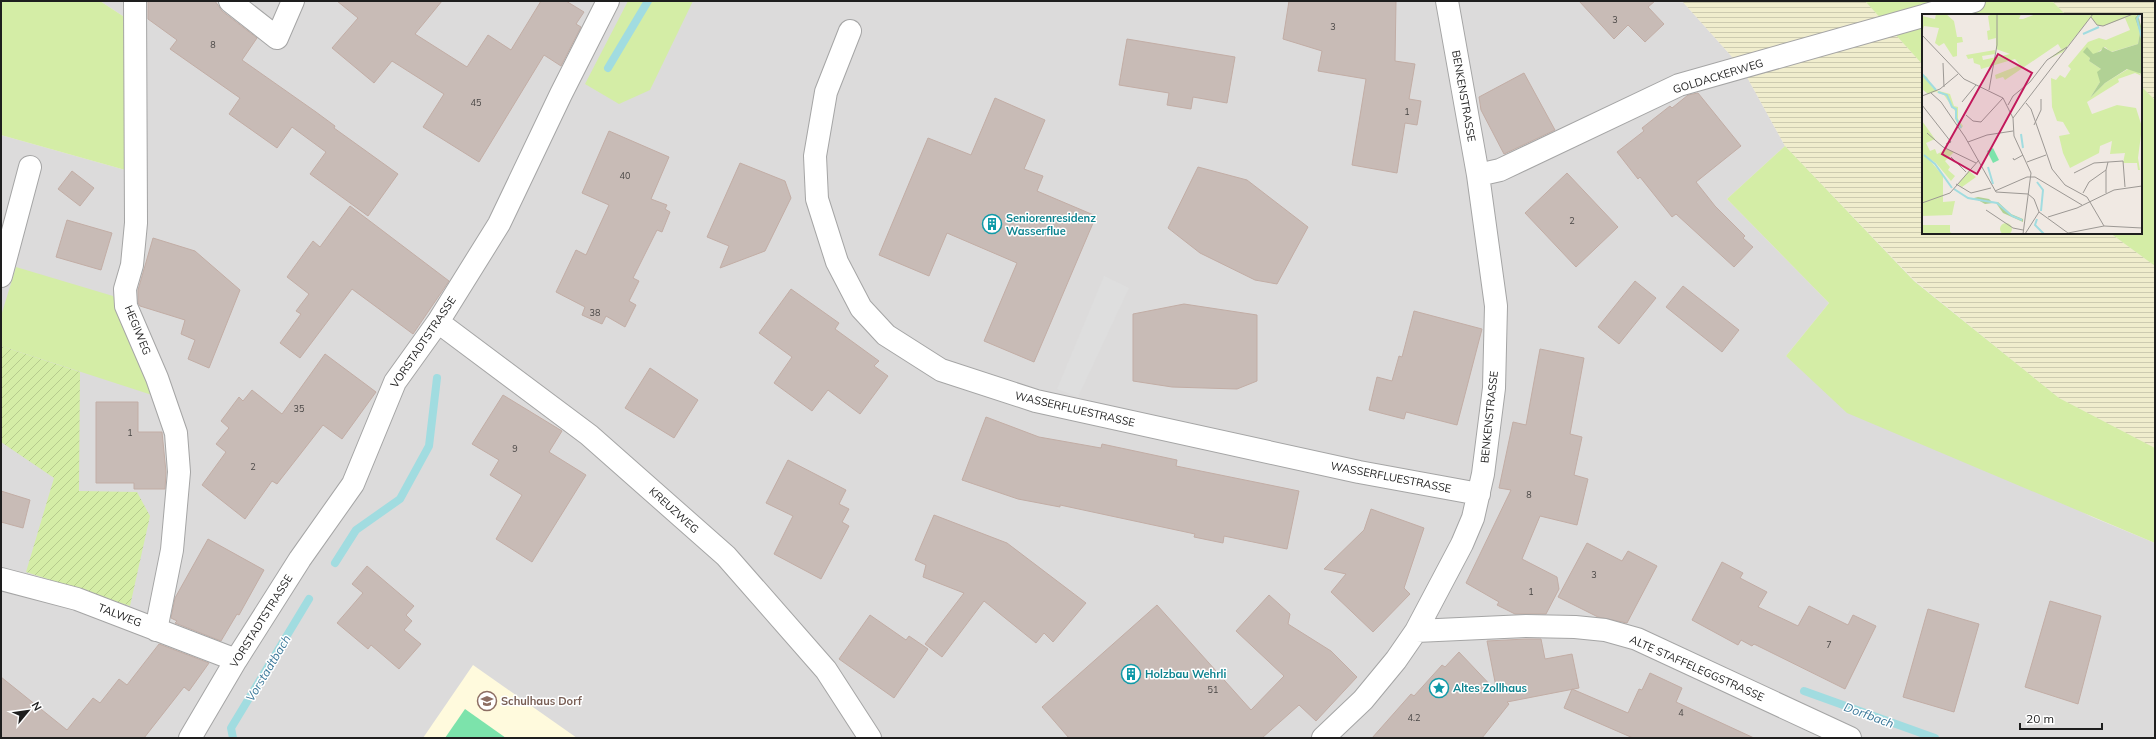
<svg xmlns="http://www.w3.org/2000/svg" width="2156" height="739" font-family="Mulish,sans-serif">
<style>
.residential{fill:#dcdbdb}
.education{fill:#fffadd}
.farmland{fill:url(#farmland-rules)}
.grass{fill:#d4eda6}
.garden{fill:url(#garden-furrows)}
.pitch{fill:#7ce3ab}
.parking{fill:#dedede}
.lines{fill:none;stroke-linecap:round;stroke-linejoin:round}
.stream{stroke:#a1dce0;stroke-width:8}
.building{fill:#c8bbb6;stroke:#c2ada5}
.minor-casing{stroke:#a5a5a5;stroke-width:24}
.minor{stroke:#fff;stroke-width:22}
.labels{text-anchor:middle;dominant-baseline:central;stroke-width:3;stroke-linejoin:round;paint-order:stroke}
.number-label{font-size:9px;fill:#484544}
.street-label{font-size:11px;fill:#1e1e1e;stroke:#fff}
.culture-label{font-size:11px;font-weight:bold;fill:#0d838f;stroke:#fff;text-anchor:start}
.education-label{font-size:11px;font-weight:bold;fill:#785e54;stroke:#fff;text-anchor:start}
.water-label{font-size:12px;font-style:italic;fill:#3d7a9b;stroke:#fff}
.inset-river{fill:none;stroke:#a1dce0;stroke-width:2}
.inset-road{fill:none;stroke:#9c9894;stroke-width:1}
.view{fill:#c2185b;fill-opacity:0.15;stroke:#c2185b;stroke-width:2}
.inset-edge{fill:none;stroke:#1e1e1e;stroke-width:2}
</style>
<defs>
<pattern id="farmland-rules" width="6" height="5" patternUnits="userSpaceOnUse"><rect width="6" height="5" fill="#f0edcd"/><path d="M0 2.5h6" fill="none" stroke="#cdcbb0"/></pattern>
<pattern id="garden-furrows" width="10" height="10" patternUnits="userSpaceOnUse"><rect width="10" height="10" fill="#d4eda6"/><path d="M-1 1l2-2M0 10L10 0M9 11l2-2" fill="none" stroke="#b6cb8e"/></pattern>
</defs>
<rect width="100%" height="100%" fill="#f0e9e3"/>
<path class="residential" d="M 100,1 L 1682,1 L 1742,68 L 1785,146 L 1727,199 L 1829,303 L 1786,356 L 2092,517 L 2155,543 L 2155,738 L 1,738 L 1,135 L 136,173 L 135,24 Z"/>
<path class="education" d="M 473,665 L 577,738 L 423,738 Z"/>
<path class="farmland" d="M 1682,1 L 1865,1 L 1923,65 L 1923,233 L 2110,233 L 2155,266 L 2155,448 L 2059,398 L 1914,280 L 1785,146 L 1742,68 Z
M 2052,1 L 2155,1 L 2155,100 L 2141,86 L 2141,15 L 2066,15 Z"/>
<path class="grass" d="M 1,1 L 100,1 L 135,24 L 136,173 L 1,135 Z
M 628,1 L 693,1 L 650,90 L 619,104 L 585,84 Z
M 1865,1 L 2052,1 L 2066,15 L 1923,15 L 1923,65 Z
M 2141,86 L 2155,100 L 2155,266 L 2110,233 L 2141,233 Z
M 1785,146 L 1914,281 L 2059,398 L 2155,448 L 2155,543 L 1847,413 L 1786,356 L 1829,303 L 1727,199 Z
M 16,267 L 113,296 L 152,395 L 1,346 L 1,316 Z"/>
<path class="garden" d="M 1,346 L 80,372 L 79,491 L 137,492 L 150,516 L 130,606 L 26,572 L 54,478 L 1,442 Z"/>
<path class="pitch" d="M 465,709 L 506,738 L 445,738 Z"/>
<path class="parking" d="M 1104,276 L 1129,288 L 1078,397 L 1057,389 Z"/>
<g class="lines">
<path class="stream" d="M 608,68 L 648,1
M 335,563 L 356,530 L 400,499 L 429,446 L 437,378
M 1804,691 L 1935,738
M 233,738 L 231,728 L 309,599"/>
</g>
<path class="building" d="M 148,1 L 215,1 L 222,11 L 257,38 L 242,60 L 316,112 L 335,126 L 334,128 L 398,174 L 368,216 L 310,174 L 326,152 L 292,127 L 277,148 L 229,114 L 240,98 L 170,49 L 177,40 L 148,19 Z
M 337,1 L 442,1 L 415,34 L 467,67 L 488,35 L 511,50 L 541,1 L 566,1 L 584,12 L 576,24 L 581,27 L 561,66 L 544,55 L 479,162 L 423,127 L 444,94 L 392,61 L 374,83 L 332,48 L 358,18 Z
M 1289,1 L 1396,1 L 1395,61 L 1415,64 L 1409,99 L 1421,101 L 1417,125 L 1405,123 L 1397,173 L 1352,165 L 1366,79 L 1318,71 L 1322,51 L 1283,39 Z
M 1579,1 L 1655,1 L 1648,7 L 1664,24 L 1645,42 L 1628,25 L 1614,39 Z
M 1127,39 L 1235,57 L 1227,103 L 1193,97 L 1191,109 L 1167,105 L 1169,93 L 1119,85 Z
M 1524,73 L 1555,130 L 1504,154 L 1481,110 L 1479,97 Z
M 1698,93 L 1741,146 L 1696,182 L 1715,206 L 1745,236 L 1743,238 L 1753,247 L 1734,267 L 1676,214 L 1672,217 L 1640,177 L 1638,179 L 1617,152 L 1644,131 L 1642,128 L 1670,106 L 1672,108 L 1688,95 Z
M 995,98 L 1045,120 L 1024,169 L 1043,176 L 1037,191 L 1096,216 L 1034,362 L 984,341 L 1017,263 L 947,233 L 929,276 L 879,255 L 928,138 L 971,155 Z
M 609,131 L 669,157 L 651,199 L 667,205 L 665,209 L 670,212 L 662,232 L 657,230 L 633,278 L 639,281 L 629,301 L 636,305 L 625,327 L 606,316 L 602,324 L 582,315 L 585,307 L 556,292 L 576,250 L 586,255 L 609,205 L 582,193 Z
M 740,163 L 785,181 L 791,198 L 765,251 L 720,268 L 729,246 L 707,237 Z
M 1198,167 L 1247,180 L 1308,227 L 1277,284 L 1255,280 L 1200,253 L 1168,228 Z
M 72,171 L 94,188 L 80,206 L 58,189 Z
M 1567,173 L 1618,227 L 1576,267 L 1525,213 Z
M 350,206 L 449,281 L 413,334 L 352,289 L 300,358 L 280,343 L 301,314 L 296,311 L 309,294 L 287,277 L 313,241 L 320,247 Z
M 67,220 L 112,233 L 101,270 L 56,257 Z
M 153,238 L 195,251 L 240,290 L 209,368 L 188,359 L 195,340 L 181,334 L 185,320 L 140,306 L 138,303 L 138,290 Z
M 1635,281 L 1656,298 L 1619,344 L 1598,327 Z
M 1683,286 L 1739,330 L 1722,352 L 1666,307 Z
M 791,289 L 839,323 L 835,329 L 879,361 L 874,366 L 888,376 L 860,414 L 828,390 L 812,411 L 774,383 L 792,357 L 759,333 Z
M 1184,304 L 1257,315 L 1257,381 L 1237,389 L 1172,387 L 1133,381 L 1133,314 Z
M 1414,311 L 1482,329 L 1457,425 L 1406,412 L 1404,419 L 1369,410 L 1377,377 L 1392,381 L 1399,356 L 1402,357 Z
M 1540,349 L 1584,358 L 1570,434 L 1582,437 L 1574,475 L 1588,479 L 1577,525 L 1540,516 L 1522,559 L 1557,577 L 1559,589 L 1546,614 L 1515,614 L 1497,605 L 1499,602 L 1466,583 L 1511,490 L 1499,488 L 1513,422 L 1526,425 Z
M 325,354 L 376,392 L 342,439 L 323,425 L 277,484 L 272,481 L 245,519 L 202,485 L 226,452 L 216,444 L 229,428 L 221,421 L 239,397 L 243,401 L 252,390 L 282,414 Z
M 650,368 L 698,400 L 674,438 L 625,408 Z
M 503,395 L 562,431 L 549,452 L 586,475 L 532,562 L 496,539 L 522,495 L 490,475 L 499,460 L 472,444 Z
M 96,402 L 138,402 L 138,432 L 162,432 L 166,472 L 165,489 L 134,489 L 134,483 L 96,483 Z
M 986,417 L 1039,437 L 1101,448 L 1102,444 L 1177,460 L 1176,466 L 1299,491 L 1287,549 L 1224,536 L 1223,543 L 1194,537 L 1195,534 L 1060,505 L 1060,507 L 1018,499 L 962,480 Z
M 788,460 L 846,490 L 839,504 L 849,509 L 842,522 L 849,526 L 821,579 L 774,554 L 793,516 L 766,503 Z
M 1,491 L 30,500 L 23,528 L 1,522 Z
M 1371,509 L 1424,528 L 1404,588 L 1410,594 L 1373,632 L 1331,592 L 1346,574 L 1324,569 L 1364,530 Z
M 934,515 L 1007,543 L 1086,603 L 1053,642 L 1044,633 L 1036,643 L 984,601 L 942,657 L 925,644 L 964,593 L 923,577 L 926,565 L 915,560 Z
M 208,539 L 264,570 L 239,615 L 237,614 L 221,641 L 175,623 L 177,621 L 171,618 L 175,598 Z
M 1587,543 L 1622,561 L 1628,551 L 1657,566 L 1627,623 L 1598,617 L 1558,597 Z
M 1722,562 L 1743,573 L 1740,578 L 1767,592 L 1758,607 L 1798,626 L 1809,606 L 1848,625 L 1853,615 L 1876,626 L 1845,689 L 1754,644 L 1752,646 L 1741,640 L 1738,645 L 1692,620 Z
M 367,566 L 414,606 L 406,615 L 412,621 L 404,630 L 421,644 L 399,669 L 371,645 L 368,649 L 337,623 L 363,593 L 352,584 Z
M 1269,595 L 1290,614 L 1288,624 L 1331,651 L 1357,677 L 1316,721 L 1299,705 L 1262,738 L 1069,738 L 1042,707 L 1157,605 L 1251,710 L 1284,676 L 1236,631 Z
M 2050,601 L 2101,616 L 2078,704 L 2025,687 Z
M 1928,609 L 1979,624 L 1954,712 L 1903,697 Z
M 870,615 L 906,640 L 909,636 L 928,649 L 894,698 L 839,659 Z
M 1526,639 L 1541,639 L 1545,659 L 1572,654 L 1579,688 L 1507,702 L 1509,704 L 1482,738 L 1372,738 L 1411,694 L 1414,696 L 1442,665 L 1445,667 L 1459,652 L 1497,692 L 1487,641 Z
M 159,644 L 209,663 L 189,691 L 184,687 L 144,738 L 1,738 L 1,677 L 67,730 L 93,698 L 100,703 L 119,679 L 127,685 Z
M 1650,673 L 1682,688 L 1676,702 L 1754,738 L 1633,738 L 1564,708 L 1572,689 L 1628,713 L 1639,689 L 1642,690 Z"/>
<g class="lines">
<g class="minor-casing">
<path id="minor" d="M 135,1 L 136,223 L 132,265 L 125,289 L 126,306 L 157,378 L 176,433 L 179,472 L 172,550 L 156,630
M 230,1 L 277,38 L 293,1
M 1926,15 L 1974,1
M 850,31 L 826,92 L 815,156 L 817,199 L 837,262 L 861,308 L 886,335 L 941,370 L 1036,401 L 1359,472 L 1479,494
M 1478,175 L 1500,170 L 1679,85 L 1923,16
M 1,276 L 30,167
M 438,322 L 589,435 L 726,556 L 826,670 L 870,738
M 1,579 L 77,599 L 236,660
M 1416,631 L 1526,626 L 1575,627 L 1605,630 L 1637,639 L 1850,738
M 190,738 L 236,660 L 300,559 L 353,484 L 395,382 L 438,322 L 499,224 L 561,94 L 608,1
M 1323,738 L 1363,700 L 1396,660 L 1416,631 L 1462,544 L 1473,518 L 1483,474 L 1494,388 L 1496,306 L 1478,175 L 1447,1"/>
</g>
<use href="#minor" class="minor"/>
</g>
<defs>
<g id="building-ring" transform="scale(1)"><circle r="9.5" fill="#fff" stroke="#0f9aa8" stroke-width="1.5"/><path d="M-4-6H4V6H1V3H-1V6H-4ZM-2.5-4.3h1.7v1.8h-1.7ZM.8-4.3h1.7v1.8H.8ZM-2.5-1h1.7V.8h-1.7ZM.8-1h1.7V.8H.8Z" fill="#0f9aa8"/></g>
<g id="sight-ring" transform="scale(1)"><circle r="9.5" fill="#fff" stroke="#0f9aa8" stroke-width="1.5"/><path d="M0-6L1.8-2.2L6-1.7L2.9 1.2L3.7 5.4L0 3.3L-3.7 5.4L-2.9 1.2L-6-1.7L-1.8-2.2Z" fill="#0f9aa8"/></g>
<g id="school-ring" transform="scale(1)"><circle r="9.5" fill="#fff" stroke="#8d6e63" stroke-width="1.5"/><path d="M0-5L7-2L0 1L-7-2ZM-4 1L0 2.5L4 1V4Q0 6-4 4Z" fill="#8d6e63"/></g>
</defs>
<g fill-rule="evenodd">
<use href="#building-ring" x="992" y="224"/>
<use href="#building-ring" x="1131" y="674"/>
<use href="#sight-ring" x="1439" y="688"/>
<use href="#school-ring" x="487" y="701"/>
</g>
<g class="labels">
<g class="number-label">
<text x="1615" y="19">3</text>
<text x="1333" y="26">3</text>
<text x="213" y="44">8</text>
<text x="476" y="102">45</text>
<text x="1407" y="111">1</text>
<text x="625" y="175">40</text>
<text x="1572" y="220">2</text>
<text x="595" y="312">38</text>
<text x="299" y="408">35</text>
<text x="130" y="432">1</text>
<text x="515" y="448">9</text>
<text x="253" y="466">2</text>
<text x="1529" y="494">8</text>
<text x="1594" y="574">3</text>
<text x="1531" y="591">1</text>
<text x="1829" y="644">7</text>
<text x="1213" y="689">51</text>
<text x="1681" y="712">4</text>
<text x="1414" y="717">4.2</text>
</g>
<g class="street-label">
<text transform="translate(1718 76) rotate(-17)">GOLDACKERWEG</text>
<text transform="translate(1464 96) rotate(80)">BENKENSTRASSE</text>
<text transform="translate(138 330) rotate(68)">HEGIWEG</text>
<text transform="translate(423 342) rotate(-56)">VORSTADTSTRASSE</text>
<text transform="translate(1075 409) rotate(13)">WASSERFLUESTRASSE</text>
<text transform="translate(1489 417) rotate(-84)">BENKENSTRASSE</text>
<text transform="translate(1391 477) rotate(11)">WASSERFLUESTRASSE</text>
<text transform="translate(674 510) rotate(42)">KREUZWEG</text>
<text transform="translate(120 615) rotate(21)">TALWEG</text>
<text transform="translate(261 621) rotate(-58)">VORSTADTSTRASSE</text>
<text transform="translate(1697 668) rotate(24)">ALTE STAFFELEGGSTRASSE</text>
</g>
<g class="culture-label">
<text x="1006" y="218">Seniorenresidenz<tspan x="1006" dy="13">Wasserflue</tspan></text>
<text x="1145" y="674">Holzbau Wehrli</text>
<text x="1453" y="688">Altes Zollhaus</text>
</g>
<g class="education-label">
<text x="501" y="701">Schulhaus Dorf</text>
</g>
<g class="water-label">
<text transform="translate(268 668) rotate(-59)">Vorstadtbach</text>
<text transform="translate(1869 715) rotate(20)">Dorfbach</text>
</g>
</g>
<g transform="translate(1922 14)">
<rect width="220" height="220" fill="#f0e9e3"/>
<path d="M 14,0 L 24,0 L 32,7 L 35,23 L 40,23 L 41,28 L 35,29 L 35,42 L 31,43 L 22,29 L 17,32 L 13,29 L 17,14 L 2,12 L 0,19 L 0,2 L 13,5 ZM 71,0 L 99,0 L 97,5 L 101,5 L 114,0 L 214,0 L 218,18 L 216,30 L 189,38 L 183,33 L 168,44 L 167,47 L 179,55 L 178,68 L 168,84 L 183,69 L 206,55 L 215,57 L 220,62 L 213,59 L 196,65 L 197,68 L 165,88 L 170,100 L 195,91 L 214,94 L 220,113 L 216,144 L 218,156 L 216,156 L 215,149 L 201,149 L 203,139 L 188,140 L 190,127 L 178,132 L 177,139 L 148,154 L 141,139 L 137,122 L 148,120 L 141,108 L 135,107 L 130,93 L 129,64 L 134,66 L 138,61 L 143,64 L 149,55 L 146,52 L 166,28 L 177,24 L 184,26 L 208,16 L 203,4 L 181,12 L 175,11 L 169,3 L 141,38 L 127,45 L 141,34 L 139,35 L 136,30 L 83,66 L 81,63 L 74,65 L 73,61 L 98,51 L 93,45 L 59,55 L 58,51 L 52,49 L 51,44 L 46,45 L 44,41 L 73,36 L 73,40 L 60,42 L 61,46 L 88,40 L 74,35 L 74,24 L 66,26 L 65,17 L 68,16 L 66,2 ZM 0,60 L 5,63 L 10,73 L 16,77 L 6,80 L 0,75 ZM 17,77 L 28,80 L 32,92 L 36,93 L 36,105 L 41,112 L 39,115 L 33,105 L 33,97 L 22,81 L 14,78 ZM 0,107 L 13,125 L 4,129 L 8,137 L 13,135 L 15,140 L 25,135 L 32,138 L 23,147 L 28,153 L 26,156 L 33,162 L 29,167 L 14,149 L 5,143 L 21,162 L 21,188 L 33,187 L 30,201 L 0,202 ZM 47,157 L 54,163 L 40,173 L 36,170 ZM78 215a6 6 0 1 1 12 0a6 6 0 1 1-12 0ZM 0,211 L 28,211 L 28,218 L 31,220 L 0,220 Z" fill="#d4eda6"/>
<path d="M 216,0 L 220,16 L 220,60 L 205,55 L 183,69 L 168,84 L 178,68 L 175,58 L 179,55 L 167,47 L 168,44 L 161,38 L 165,33 L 171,40 L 179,37 L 181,33 L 190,38 L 216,30 L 218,18 L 213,4 ZM 56,183 L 67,185 L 71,189 L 63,190 L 56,186 L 48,185 ZM 76,188 L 89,200 L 101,205 L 101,208 L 81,199 L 74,189 Z" fill="#b1d195"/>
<path d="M 71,134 L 77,146 L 71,149 L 65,137 Z" fill="#7ce3ab"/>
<path class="inset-river" d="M 218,0 L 215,5 L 220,25M 161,20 L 177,13M 0,60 L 14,76M 16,78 L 25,81 L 30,93 L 34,95 L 34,104 L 39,114M 99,120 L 101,134M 2,141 L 13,150 L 30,174M 66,153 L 71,170M 115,168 L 121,176 L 119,197M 32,175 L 46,184 L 75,189 L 90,202 L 100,206M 115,205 L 113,211 L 122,220"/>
<path class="inset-road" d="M 169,3 L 175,11 L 181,12 L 211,0M 0,21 L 42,65 L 81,84 L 91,104M 21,49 L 22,73M 67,76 L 75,31 L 75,0M 9,79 L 19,88 L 43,123 L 74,178 L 106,180 L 112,185 L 117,198 L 146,219 L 182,212 L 220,214M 0,82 L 18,75 L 36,60M 40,88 L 54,71M 104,89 L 109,95 L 130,155 L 143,171 L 165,183 L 182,212M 0,91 L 29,128 L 24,130M 86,91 L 91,82 L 108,68 L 125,46 L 145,33M 44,101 L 51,107 L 59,108 L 81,84M 91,104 L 171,0M 91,104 L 92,122 L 109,159 L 101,220M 112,111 L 119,96 L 119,85M 5,119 L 21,133 L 54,149M 46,128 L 65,121 L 91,117M 29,143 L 44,158M 91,144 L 92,146 L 101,141M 105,148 L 124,141M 184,156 L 184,179M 152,159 L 172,149 L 201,147 L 203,173M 34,170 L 49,179 L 69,174M 73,177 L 105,163 L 113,163 L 160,191M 161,179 L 167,168 L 184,156 L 186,148M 0,189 L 28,179 L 57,146M 64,196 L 91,214 L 101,216M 126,203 L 155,194 L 192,176 L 220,172M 103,220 L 117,198"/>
<path class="view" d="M 76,40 L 110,59 L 55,160 L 20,140 Z"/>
<rect width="220" height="220" class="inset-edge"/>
</g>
<rect width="2156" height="739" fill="none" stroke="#1e1e1e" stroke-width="4"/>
<g transform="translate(28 711) rotate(61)" stroke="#ffffff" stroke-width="3" paint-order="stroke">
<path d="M0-3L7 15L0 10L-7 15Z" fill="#1e1e1e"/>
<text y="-6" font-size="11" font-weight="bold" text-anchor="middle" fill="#1e1e1e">N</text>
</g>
<path d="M2020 723v6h82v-6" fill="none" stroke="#1e1e1e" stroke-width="2"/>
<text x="2026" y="723" font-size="12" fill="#1e1e1e" stroke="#ffffff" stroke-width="3" paint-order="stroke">20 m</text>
</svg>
